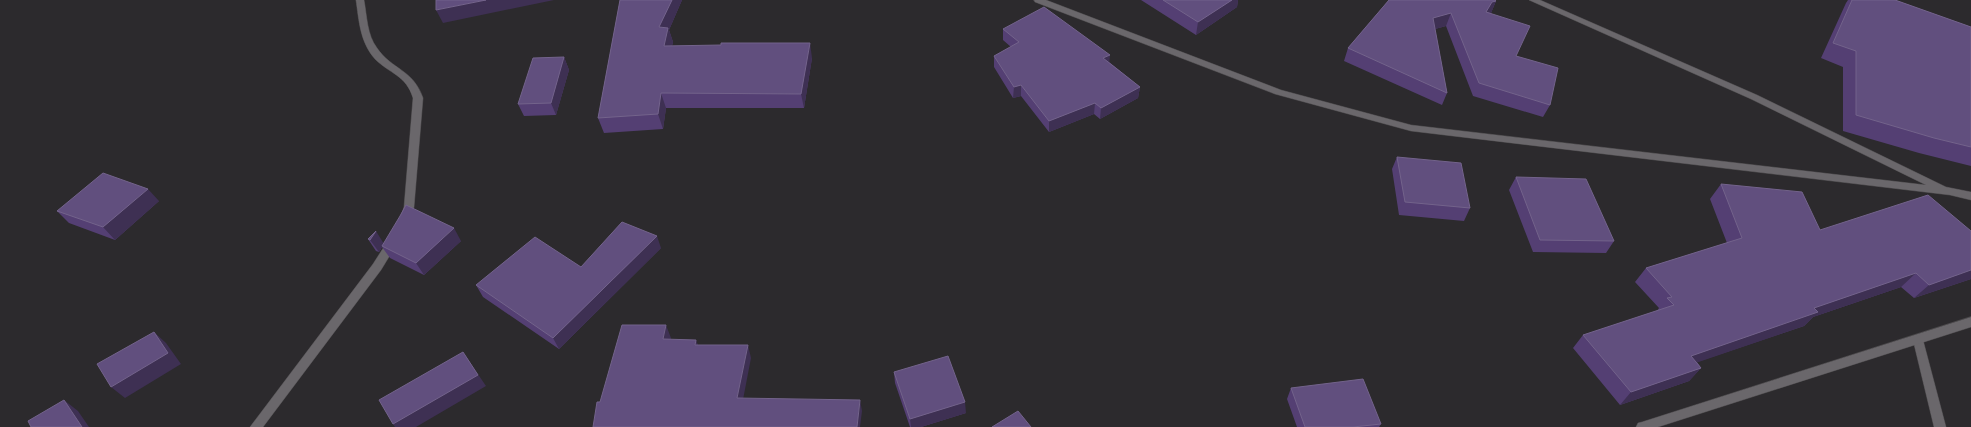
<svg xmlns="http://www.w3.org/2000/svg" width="1971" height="427" font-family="'IBM Plex Serif',serif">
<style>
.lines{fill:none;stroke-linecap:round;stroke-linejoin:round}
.street-casing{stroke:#4a484a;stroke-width:1}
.secondary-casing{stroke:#4a484a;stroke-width:1}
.street{fill:#6a676b;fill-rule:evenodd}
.secondary{fill:#6a676b;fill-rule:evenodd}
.wall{fill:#543f73}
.shaded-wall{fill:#3e3053}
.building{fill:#614f7e;stroke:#73638b}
</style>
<rect width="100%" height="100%" fill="#2c2a2d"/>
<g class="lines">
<g class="street-casing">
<path id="street" d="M 356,0 L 364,0 C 367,16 367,35 377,48 C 392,70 413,69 423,98 L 414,207 L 409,222 L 401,222 L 400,219 L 404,207 L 413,98 C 406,75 390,74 375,59 C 360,42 359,21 356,0 Z
M 1034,0 L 1046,0 L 1281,90 L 1411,125 L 1926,185 L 1751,99 L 1529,0 L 1540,0 L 1757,95 L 1946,187 L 1971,192 L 1971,200 L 1950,195 L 1411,131 L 1275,94 L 1035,2 Z
M 393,238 L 397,239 L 398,242 L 381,270 L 263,427 L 250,427 L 373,264 L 389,239 Z
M 1918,335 L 1922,337 L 1923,340 L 1946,427 L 1934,427 L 1913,340 L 1914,337 Z"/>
</g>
<g class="secondary-casing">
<path id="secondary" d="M 1971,317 L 1971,327 L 1658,427 L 1636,427 L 1638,423 L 1642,422 Z"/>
</g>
<use href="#street" class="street"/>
<use href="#secondary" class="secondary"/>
</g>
<path class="wall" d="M 620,0 L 682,0 L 669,30 L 673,42 L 672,46 L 812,58 L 804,108 L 666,108 L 663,129 L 604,133 L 598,118 Z
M 1141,0 L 1238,0 L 1237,7 L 1196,35 Z
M 1389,0 L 1496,1 L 1491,13 L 1516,56 L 1550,105 L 1543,117 L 1473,96 L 1446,26 L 1435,29 L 1447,93 L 1442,105 L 1344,61 L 1348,48 Z
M 1848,0 L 1895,0 L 1971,27 L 1971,166 L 1919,153 L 1843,131 L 1843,67 L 1821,58 L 1846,3 Z
M 1003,29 L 1109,62 L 1140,87 L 1138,98 L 1100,119 L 1094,114 L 1049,132 L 1021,96 L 1013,98 L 994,67 L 994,56 L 1011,47 L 1003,40 Z
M 564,57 L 569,70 L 556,115 L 524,116 L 518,104 Z
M 1397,157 L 1470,208 L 1464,221 L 1399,215 L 1392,169 Z
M 1516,177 L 1614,241 L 1606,253 L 1533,252 L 1509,190 Z
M 1721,184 L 1820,230 L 1971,279 L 1914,298 L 1901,287 L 1813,317 L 1804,326 L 1697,362 L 1701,368 L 1689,381 L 1620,405 L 1573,348 L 1583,335 L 1657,311 L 1659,308 L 1635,282 L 1646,268 L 1727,243 L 1710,199 Z
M 159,201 L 115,240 L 69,223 L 57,211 Z
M 368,239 L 384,243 L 461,241 L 424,275 L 390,258 L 382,247 L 379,252 L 376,251 Z
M 661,248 L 559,349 L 483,297 L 476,285 L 581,267 Z
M 894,372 L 966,413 L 921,427 L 910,427 L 895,383 Z
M 1291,388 L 1381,424 L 1379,427 L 1297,427 L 1287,399 Z"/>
<path class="shaded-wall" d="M 486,0 L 554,0 L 443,23 L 436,10 Z
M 672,0 L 682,0 L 669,30 L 673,42 L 668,61 L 664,46 L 659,27 Z
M 1232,0 L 1238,0 L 1237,7 L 1196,35 L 1198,22 Z
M 1493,0 L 1496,1 L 1491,13 L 1486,12 Z
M 1451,13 L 1446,26 L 1428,31 L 1433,18 Z
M 810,43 L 812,58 L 804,108 L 801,94 Z
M 1110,55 L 1109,66 L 1103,58 Z
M 564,57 L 569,70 L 556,115 L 551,103 Z
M 1021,85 L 1021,96 L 1013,98 L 1014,87 Z
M 1140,87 L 1138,98 L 1100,119 L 1101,108 Z
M 661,93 L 666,108 L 663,129 L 658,114 Z
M 1095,103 L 1094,114 L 1049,132 L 1049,121 Z
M 148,189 L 159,201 L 115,240 L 103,227 Z
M 454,228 L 461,241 L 424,275 L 416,263 Z
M 376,231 L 384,244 L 379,252 L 370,240 Z
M 657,236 L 661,248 L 559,349 L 553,338 Z
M 1971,270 L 1971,279 L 1914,298 L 1929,285 Z
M 1916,273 L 1901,287 L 1813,317 L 1804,326 L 1678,369 L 1691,356 L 1814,308 Z
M 666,325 L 671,338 L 668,351 L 663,339 Z
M 154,332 L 166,343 L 181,364 L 125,398 L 111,387 Z
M 696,340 L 701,352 L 695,345 Z
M 748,345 L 751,358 L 741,410 L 737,398 Z
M 463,352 L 486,386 L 416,427 L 395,427 L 393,424 Z
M 1701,368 L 1689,381 L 1620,405 L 1631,392 Z
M 64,400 L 78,411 L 89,427 L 82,427 Z
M 860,400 L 862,411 L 860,427 L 857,427 Z
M 965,402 L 966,413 L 921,427 L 911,427 L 910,419 Z"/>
<path class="building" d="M 436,0 L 486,0 L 436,10 Z
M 620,0 L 672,0 L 659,27 L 668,28 L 664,46 L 721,45 L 721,43 L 810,43 L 801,94 L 661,93 L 658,114 L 598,118 Z
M 1163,0 L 1232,0 L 1198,22 Z
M 1389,0 L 1495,0 L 1496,1 L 1492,2 L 1486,12 L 1530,26 L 1516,56 L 1558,68 L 1550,105 L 1479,83 L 1451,13 L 1433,18 L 1447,93 L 1348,48 Z
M 1852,0 L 1895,0 L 1971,27 L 1971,147 L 1934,138 L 1856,115 L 1856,51 L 1833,43 Z
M 1044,7 L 1110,55 L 1103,58 L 1140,87 L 1101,108 L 1095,103 L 1049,121 L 1021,85 L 1014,87 L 994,56 L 1019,42 L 1003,29 Z
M 564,57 L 551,103 L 518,104 L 533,58 Z
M 1397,157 L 1461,163 L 1470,208 L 1405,202 Z
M 103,173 L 148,189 L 103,227 L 57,211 Z
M 1516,177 L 1586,179 L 1614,241 L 1540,240 Z
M 1721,184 L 1802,192 L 1820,230 L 1928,195 L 1971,231 L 1971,270 L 1929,285 L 1916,273 L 1814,308 L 1818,312 L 1691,356 L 1701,368 L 1631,392 L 1583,335 L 1674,305 L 1667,298 L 1672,297 L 1646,268 L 1742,238 Z
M 406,205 L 454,228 L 416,263 L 382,246 L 400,216 Z
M 622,222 L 657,236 L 553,338 L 476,285 L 535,237 L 581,267 Z
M 376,231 L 370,240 L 368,239 Z
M 622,325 L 666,325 L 663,339 L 696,340 L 695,345 L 748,345 L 737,398 L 860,400 L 857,427 L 593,427 L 597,402 L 600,402 Z
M 154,332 L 168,353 L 111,387 L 97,364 Z
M 463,352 L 478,375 L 393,424 L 379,400 Z
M 948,356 L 965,402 L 910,419 L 894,372 Z
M 1363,379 L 1381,424 L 1353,427 L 1305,427 L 1291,388 Z
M 64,400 L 82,427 L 31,427 L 28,421 Z
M 1018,411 L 1031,427 L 992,427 Z"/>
</svg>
